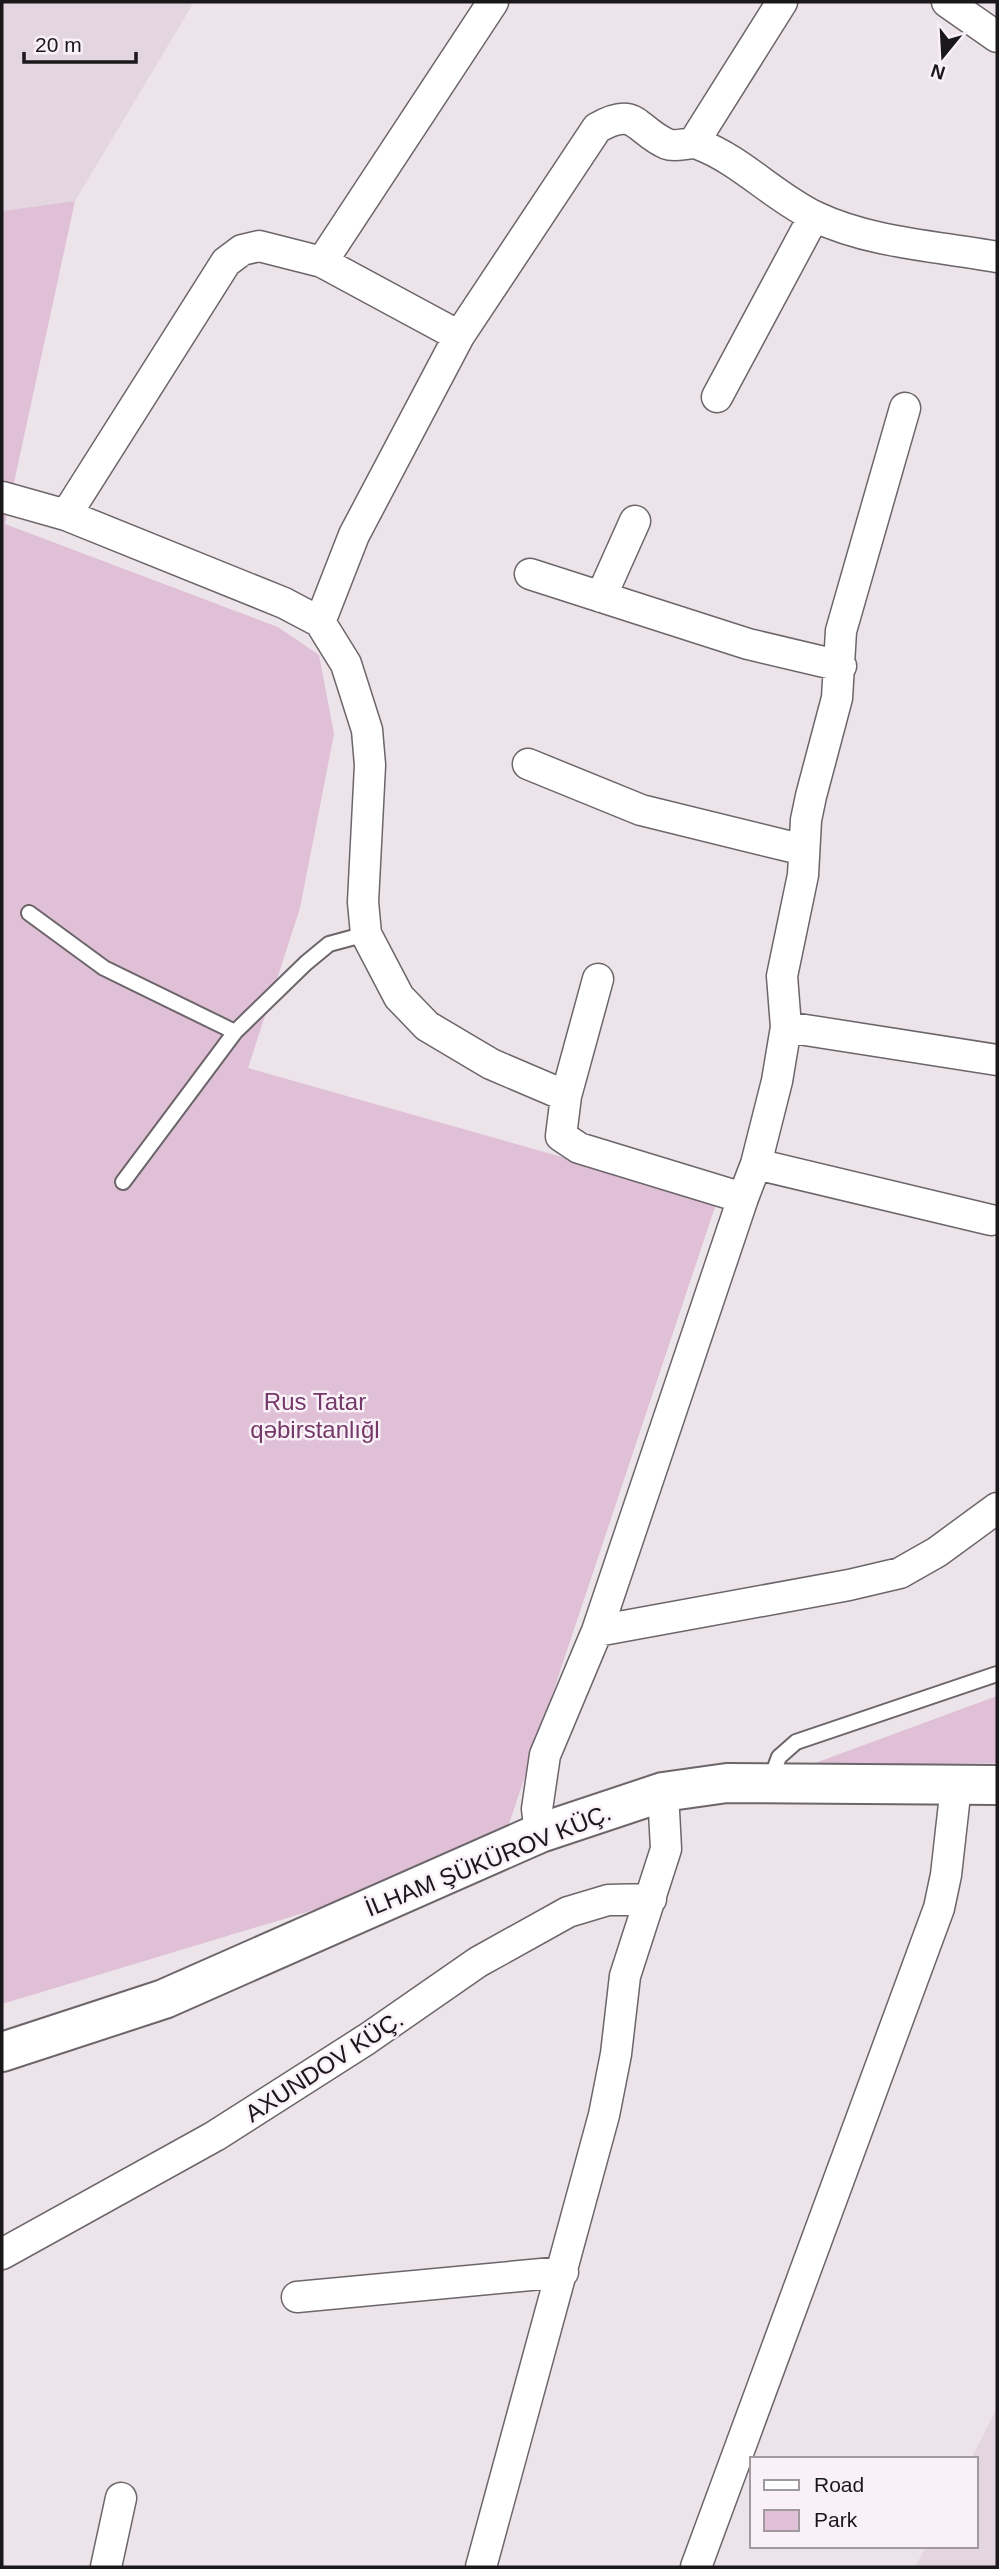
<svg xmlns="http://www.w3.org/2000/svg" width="999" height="2569" font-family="Arial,sans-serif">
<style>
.built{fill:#e4d6e0}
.green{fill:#dfc0d7}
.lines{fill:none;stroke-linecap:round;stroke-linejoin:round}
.lane-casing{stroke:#6c656a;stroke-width:18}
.street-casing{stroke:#6c656a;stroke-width:33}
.secondary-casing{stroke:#6c656a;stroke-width:42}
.lane{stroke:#fff;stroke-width:14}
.street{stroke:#fff;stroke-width:30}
.secondary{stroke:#fff;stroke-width:38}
.labels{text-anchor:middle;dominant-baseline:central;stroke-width:5;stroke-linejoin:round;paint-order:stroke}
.park-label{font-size:24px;fill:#743968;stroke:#f9f1f7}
.street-label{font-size:24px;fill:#1a181a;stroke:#f9f1f7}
</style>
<rect width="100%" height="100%" fill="#ece4e9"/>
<path class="built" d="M 2,2 L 194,2 L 75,201 L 2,211 Z
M 997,2408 L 997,2567 L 915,2567 L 926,2546 L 976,2546 L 976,2459 L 971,2459 Z"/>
<path class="green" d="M 75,201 L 5,524 L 278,627 L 319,655 L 334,734 L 300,908 L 248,1068 L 717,1201 L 499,1854 L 2,2004 L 2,211 Z
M 997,1696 L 997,1763 L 807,1766 Z"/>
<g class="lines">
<g class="lane-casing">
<path id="lane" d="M 29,913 L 104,968 L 235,1032 L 306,963 L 329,944 L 366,934
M 123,1182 L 235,1032
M 770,1781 L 779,1757 L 796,1742 L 997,1674"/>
</g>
<g class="street-casing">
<path id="street" d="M 947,2 L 997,37
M 694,142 L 782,2
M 322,262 L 493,2
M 717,397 L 814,216
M 2,497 L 66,515 L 284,603 L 320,622 L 346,664 L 367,730 L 370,765 L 363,902 L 366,934 L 399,997 L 427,1026 L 491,1064 L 566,1096 L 561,1136 L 579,1148 L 743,1198
M 66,515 L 226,262 L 242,250 L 259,246 L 322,262 L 459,336
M 530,574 L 748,644 L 841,666
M 601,597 L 635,521
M 320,622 L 354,535 L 459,336 L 597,128 C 637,105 635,130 667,144 C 677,148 689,141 698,144 C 741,160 774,197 816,217 C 871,243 937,246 997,257
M 528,764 L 641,810 L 804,850
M 786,1027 L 997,1060
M 566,1096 L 598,979
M 756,1164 L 991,1220
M 597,1631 L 849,1585 L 900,1573 L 937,1552 L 997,1508
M 540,1833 L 537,1809 L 545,1755 L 597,1631 L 743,1198 L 756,1164 L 777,1081 L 786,1027 L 782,976 L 803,875 L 806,820 L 811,796 L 837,698 L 841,631 L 905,408
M 2,2254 L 215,2136 L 367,2039 L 478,1962 L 568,1912 L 608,1900 L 651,1899
M 297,2297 L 563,2272
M 106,2567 L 121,2498
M 481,2567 L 604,2115 L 616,2054 L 625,1976 L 666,1849 L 663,1792
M 696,2567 L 939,1908 L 946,1875 L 956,1786"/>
</g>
<g class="secondary-casing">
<path id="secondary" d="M 2,2052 L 164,1999 L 540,1833 L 663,1792 L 727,1783 L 997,1785"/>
</g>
<use href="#lane" class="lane"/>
<use href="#street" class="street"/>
<use href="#secondary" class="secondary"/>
</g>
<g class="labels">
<g class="park-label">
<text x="315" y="1401">Rus Tatar<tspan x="315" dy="28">qəbirstanlığl</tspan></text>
</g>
<g class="street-label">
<text transform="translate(488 1860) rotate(-22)">İLHAM ŞÜKÜROV KÜÇ.</text>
<text transform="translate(324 2066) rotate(-33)">AXUNDOV KÜÇ.</text>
</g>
</g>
<rect width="999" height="2569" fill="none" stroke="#1a181a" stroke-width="7"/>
<rect x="750" y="2457" width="228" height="91" fill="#f9f1f7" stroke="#a09a9f" stroke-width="2"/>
<rect x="764" y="2480" width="35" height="10" fill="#ffffff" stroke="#a09a9f" stroke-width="2"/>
<text x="814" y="2492" font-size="21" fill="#1a181a">Road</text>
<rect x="764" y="2510" width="35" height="21" fill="#dfc0d7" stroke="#a09a9f" stroke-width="2"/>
<text x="814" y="2527" font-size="21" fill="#1a181a">Park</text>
<g transform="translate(943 56) rotate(198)" stroke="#f9f1f7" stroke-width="5" paint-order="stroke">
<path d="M0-5L12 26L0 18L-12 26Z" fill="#1a181a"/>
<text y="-10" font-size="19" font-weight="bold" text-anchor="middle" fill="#1a181a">N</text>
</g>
<path d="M24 52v10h112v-10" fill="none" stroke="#1a181a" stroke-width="3.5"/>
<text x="35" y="52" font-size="21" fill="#1a181a" stroke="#f9f1f7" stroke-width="5" paint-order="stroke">20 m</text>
</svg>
